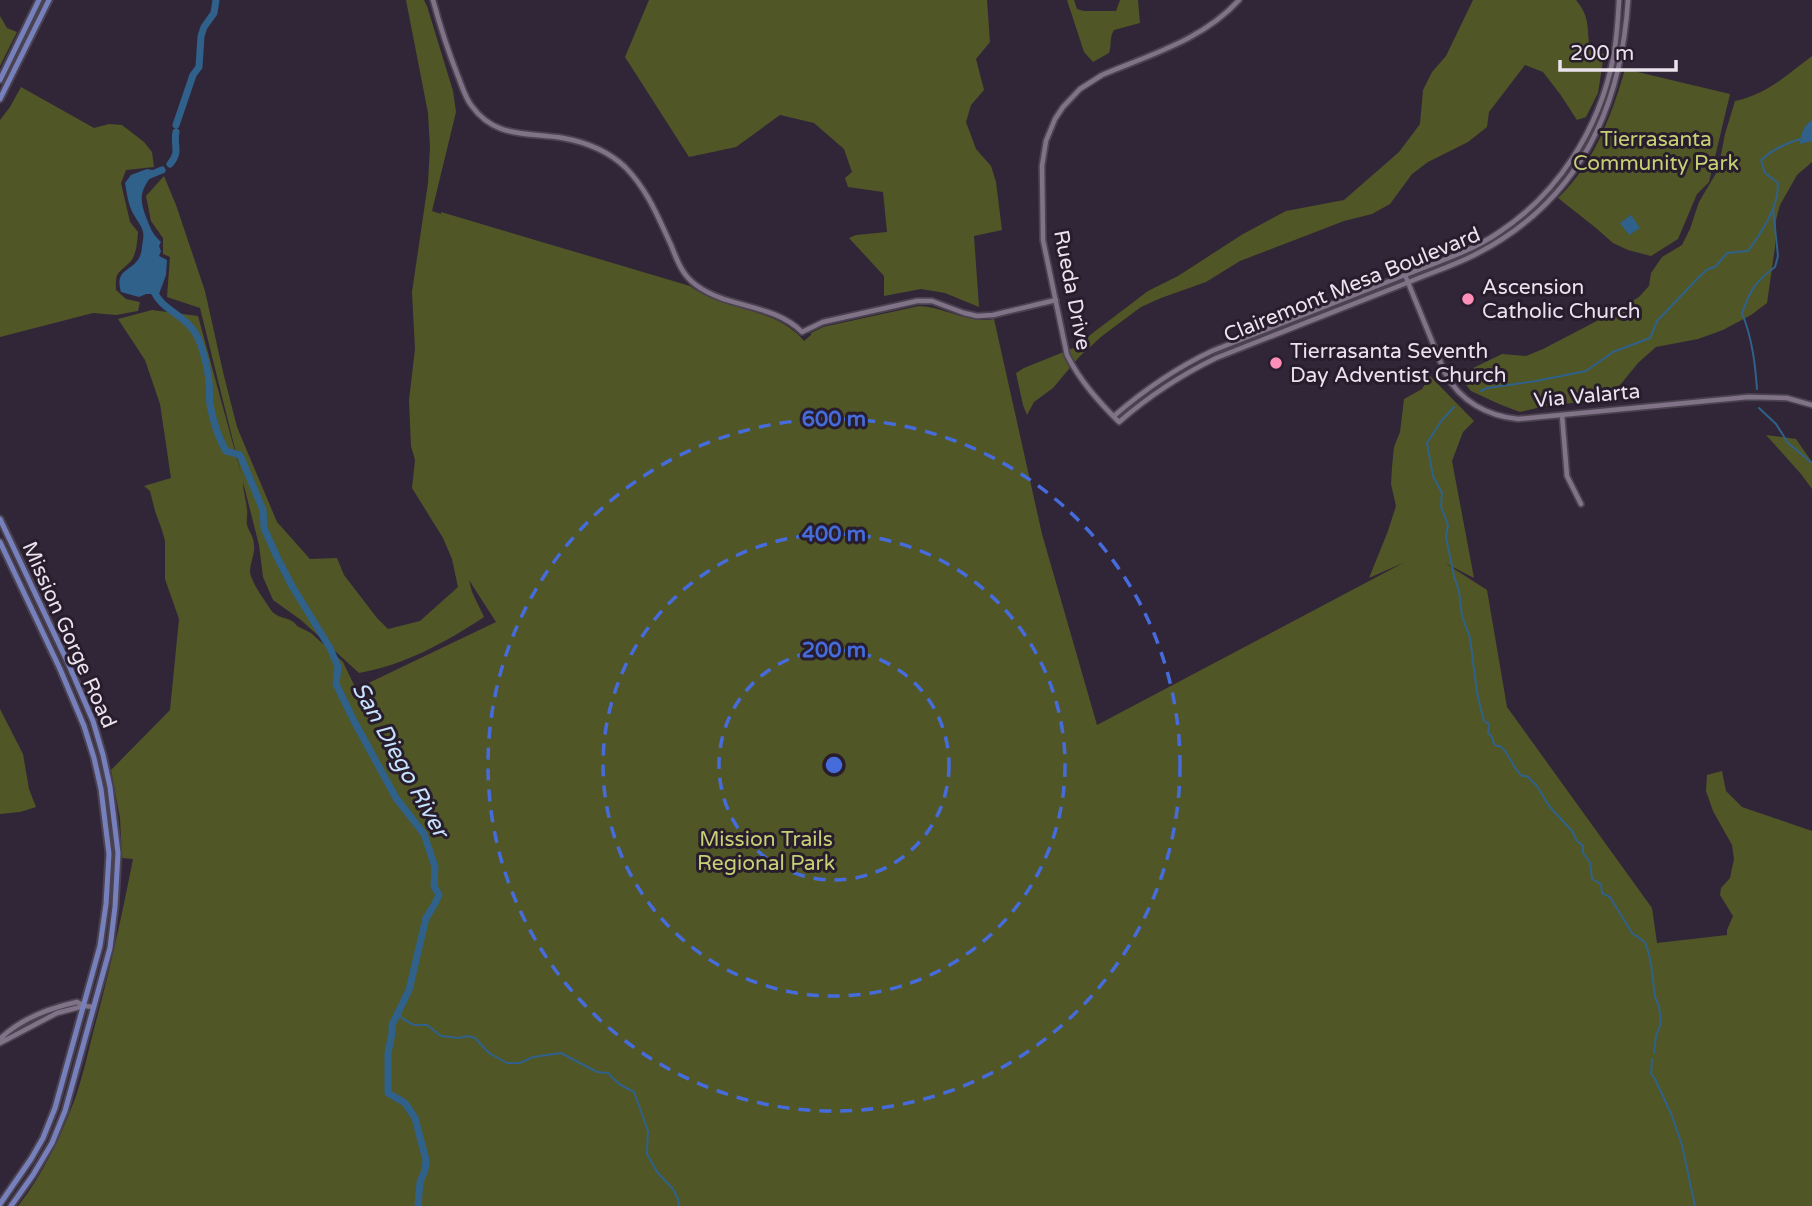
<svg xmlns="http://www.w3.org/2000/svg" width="1812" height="1206" font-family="'Varela Round',sans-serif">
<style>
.green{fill:#515626;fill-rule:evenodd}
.water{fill:#2f618b}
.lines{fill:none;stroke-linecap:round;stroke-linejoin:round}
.stream{stroke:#2f618b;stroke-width:2}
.river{stroke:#2f618b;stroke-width:7}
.tertiary-casing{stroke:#4b4251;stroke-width:8}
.secondary-casing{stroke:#4b4251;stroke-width:8}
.primary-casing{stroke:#4b4251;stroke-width:9}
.tertiary{stroke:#807387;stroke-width:4.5}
.secondary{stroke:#807387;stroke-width:4.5}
.primary{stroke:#7680bc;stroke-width:5}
.ring{fill:none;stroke:#466cdc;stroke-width:3.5;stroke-dasharray:12 9}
.poi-dot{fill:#ff8eba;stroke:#281d2d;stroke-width:2.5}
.labels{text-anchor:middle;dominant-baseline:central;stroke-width:6;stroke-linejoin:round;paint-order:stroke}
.park-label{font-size:21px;fill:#c5d074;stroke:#281d2d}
.street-label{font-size:21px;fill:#eae3ee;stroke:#281d2d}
.poi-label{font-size:21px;fill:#eae3ee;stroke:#281d2d;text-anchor:start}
.water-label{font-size:23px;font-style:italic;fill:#c6e2fd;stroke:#281d2d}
.centre{fill:#466cdc;stroke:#281d2d;stroke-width:3.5}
.ring-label{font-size:21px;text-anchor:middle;font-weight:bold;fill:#466cdc;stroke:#281d2d;stroke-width:6;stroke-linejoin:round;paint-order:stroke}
</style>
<rect width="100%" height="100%" fill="#312638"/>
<path class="green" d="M 406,0 L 424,0 L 427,6 L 453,91 L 456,112 L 432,211 L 441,214 L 441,212 L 690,286 C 724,312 775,306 804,341 L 811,335 L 811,333 L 823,327 L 919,306 C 945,307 967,324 994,319 L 1042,534 L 1097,725 L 1405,562 L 1369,578 L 1388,531 L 1396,506 L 1391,484 L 1392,467 L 1394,447 L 1400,432 L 1404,399 L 1422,389 L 1430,376 L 1474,421 L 1463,432 L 1452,461 L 1474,578 L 1445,563 L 1487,590 L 1507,707 L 1652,908 L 1657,943 L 1727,935 L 1727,930 L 1733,916 L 1720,895 L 1721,888 L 1730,878 L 1734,859 L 1732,845 L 1713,811 L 1706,791 L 1707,775 L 1722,771 L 1726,791 L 1742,807 L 1812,831 L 1812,1206 L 18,1206 C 44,1173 63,1132 77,1093 C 84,1071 89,1048 95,1025 C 110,970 122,915 133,859 L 122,858 L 120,818 L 111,770 L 170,710 L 179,619 L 165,579 L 165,541 L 162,530 L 155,511 L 150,491 L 144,486 L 171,478 L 160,404 L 145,360 L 118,319 L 152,310 L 198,316 L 242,477 L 200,308 L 167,297 L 170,257 L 163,254 L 163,238 L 151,221 L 146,196 L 164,176 L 176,205 L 205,291 L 223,372 L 237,427 L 277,522 L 310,559 L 337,558 L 344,575 L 377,618 L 388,629 L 420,621 L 458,587 L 452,559 L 443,538 L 412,488 L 415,460 L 411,446 L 409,400 L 415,349 L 412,292 L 428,183 L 430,147 L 428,113 ZM 243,482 L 259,545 L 263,577 L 273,600 L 301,620 L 359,673 C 405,665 446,642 484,617 L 472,592 L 469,580 L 496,622 L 356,689 L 343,662 L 311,633 L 297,626 C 291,616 278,620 271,610 C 265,601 251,582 250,572 C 250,563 255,554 254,545 C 254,537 249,532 247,525 C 246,520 248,514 247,509 C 246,500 243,491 243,482 Z
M 649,0 L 987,0 L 990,42 L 976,59 L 984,90 L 971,105 L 966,122 L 976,149 L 991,166 L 996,182 L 1002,230 L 974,236 L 979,307 L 945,293 L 921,289 L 884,296 L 884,276 L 849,238 L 856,235 L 887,232 L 883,192 L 848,187 L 845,178 L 852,172 L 844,149 L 814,123 L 780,115 L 736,147 L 689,157 L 625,57 Z
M 1067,0 L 1074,0 L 1077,9 L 1084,11 L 1116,11 L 1120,0 L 1138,0 L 1140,23 L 1114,30 C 1109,38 1112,45 1109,53 L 1093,62 L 1084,52 Z
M 1473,0 L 1576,0 C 1591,19 1586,26 1590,48 L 1604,54 L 1598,93 L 1586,117 L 1577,120 L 1560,94 L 1543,72 L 1525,65 L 1489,112 L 1487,127 L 1468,142 L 1428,162 L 1412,174 L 1390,204 L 1372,214 L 1344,221 L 1240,261 L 1206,282 L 1161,298 L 1141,307 L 1102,336 L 1079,357 L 1053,388 L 1034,402 L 1027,415 L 1023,405 L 1016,373 L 1024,368 L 1076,347 L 1094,332 L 1148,291 L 1178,276 L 1243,234 L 1286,211 L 1344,200 L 1399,152 L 1420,124 L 1423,90 L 1432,72 L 1446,56 Z
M 0,16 L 7,28 L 17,32 L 0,66 Z
M 1812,56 L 1812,162 L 1797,175 L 1780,205 L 1776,220 L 1775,247 L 1767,303 L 1751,315 L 1723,330 L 1698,339 L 1656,347 L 1638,363 L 1620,385 L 1581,402 L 1546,406 L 1520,412 L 1499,404 L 1471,391 L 1455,371 L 1467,371 L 1502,354 L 1526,356 L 1543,349 L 1618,310 L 1639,297 L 1649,286 L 1651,273 L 1662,257 L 1682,245 L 1690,229 L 1699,202 L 1718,170 L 1725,134 L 1735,101 C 1767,94 1787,75 1812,56 Z
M 1625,69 L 1730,94 L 1709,182 L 1697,194 L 1678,239 L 1651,256 L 1628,250 L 1613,243 L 1596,228 L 1558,198 C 1593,165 1612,115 1625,69 Z
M 21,87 L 94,128 L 109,124 L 122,125 L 144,142 L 152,152 L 154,167 L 126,170 L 121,183 L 130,222 L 138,232 C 137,241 137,253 131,261 C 119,274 115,270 116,290 L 126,299 L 140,302 L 138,311 L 116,315 L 93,313 L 0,337 L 0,120 L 10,107 Z
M 1766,435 L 1796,439 L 1812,462 L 1812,489 L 1801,474 Z
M 0,709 L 23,754 L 29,789 L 36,807 L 20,812 L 0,814 Z"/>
<path class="water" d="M 1812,120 L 1812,141 L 1800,144 C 1800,135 1804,125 1812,120 Z
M 147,169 L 152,170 L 153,174 C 140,191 139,198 146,217 C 151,229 151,232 161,242 L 159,246 L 161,251 L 159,256 L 167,260 L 166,275 L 159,294 L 146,294 L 139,297 L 121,292 C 114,268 133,272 140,256 C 142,252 142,244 143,240 C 145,229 139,224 134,215 C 128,205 127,194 125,183 L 131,175 Z
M 1631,215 L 1640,228 L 1629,235 L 1620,223 Z"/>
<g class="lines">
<path class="stream" d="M 1757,389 C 1755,362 1752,338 1742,313 C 1750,290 1756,281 1775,267 L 1778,256 L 1773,209
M 1481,391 L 1487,388 L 1536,381 L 1586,371 L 1613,352 L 1650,338 L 1657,321 L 1699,277 L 1708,269 L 1715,267 L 1727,253 L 1748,251 C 1761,233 1779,207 1778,183 L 1765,173 L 1761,160 C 1773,149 1785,144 1800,139
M 1454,407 L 1442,420 L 1427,443 L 1433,476 L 1442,493 L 1441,507 L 1448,525 L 1446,537 L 1454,576 L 1459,591 L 1462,616 L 1470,638 L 1477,693 L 1484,721 L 1489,724 L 1488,733 L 1493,738 L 1493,742 L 1496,746 L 1500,746 C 1510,753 1512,768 1522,776 L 1527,776 L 1537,786 L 1549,806 L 1572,831 L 1577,841 L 1583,846 L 1583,853 L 1590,862 L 1592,879 L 1601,884 L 1602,893 L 1610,897 L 1632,933 L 1645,942 L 1648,951 L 1651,963 L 1655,997 L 1659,1006 L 1661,1023 L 1656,1036 L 1654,1053
M 1759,408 L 1776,424 L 1788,443 L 1812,463
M 399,1013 L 403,1019 L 414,1025 L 427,1025 L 441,1036 L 459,1038 L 467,1036 L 475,1038 L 489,1053 L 507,1063 L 520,1063 L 533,1057 L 561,1053 L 597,1072 L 608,1073 L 619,1084 L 634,1092 L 648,1131 L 647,1154 L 657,1172 L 673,1189 L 678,1199 L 679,1206
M 1652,1059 L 1651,1074 L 1655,1079 L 1672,1116 L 1682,1145 L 1695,1206"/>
<path class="river" d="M 176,125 L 193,75 L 199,67 L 201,36 L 204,27 L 214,13 L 216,0
M 170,164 C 181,151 173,146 176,132
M 145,177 L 162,170
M 153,289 C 160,309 183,314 194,331 C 202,342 208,369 209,383 C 210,390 209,398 210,405 C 213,421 218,437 226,451 L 240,455 L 263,510 L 264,528 L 277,557 L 292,586 L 330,648 L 338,667 L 336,684 L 354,721 L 396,798 L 424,834 L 435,867 L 434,886 L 439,895 L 433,907 L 426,918 L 409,990 L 392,1025 L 392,1033 L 388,1053 L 388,1093 L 405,1103 L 415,1118 L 426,1160 L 425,1170 L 420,1182 L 418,1206"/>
<g class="tertiary-casing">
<path id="tertiary" d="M 433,0 C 440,26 448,51 458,76 C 462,86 465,97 471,105 C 495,139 527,132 563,138 C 585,142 608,151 625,167 C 647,189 658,217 671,245 C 677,260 682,275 696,285 C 728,309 773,303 802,332 L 823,322 L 917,301 L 932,301 L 964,313 L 977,316 L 993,315 L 1056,300
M 1239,0 C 1203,40 1149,55 1102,75 L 1080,89 L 1063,107 L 1055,119 L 1046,141 L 1042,166 L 1043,240 L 1067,355 C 1080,381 1099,402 1119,422 C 1149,396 1181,375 1216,358 L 1409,282
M 1562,415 L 1567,476 L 1581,504
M 1114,416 C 1144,390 1176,368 1212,351 L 1405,275"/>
</g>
<g class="secondary-casing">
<path id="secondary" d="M 1619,0 C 1618,19 1617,39 1613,59 C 1599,129 1558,194 1498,233 C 1470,252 1437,262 1405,275 L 1445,373 C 1460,401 1487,416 1518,419 L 1748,397 L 1787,398 L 1812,405
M 1409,282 C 1432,272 1456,265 1478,253 C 1578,201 1621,109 1628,0
M 0,1039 C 20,1019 50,1008 77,1002 L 85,1006 L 94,1007
M 0,1043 L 57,1013 L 84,1006"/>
</g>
<g class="primary-casing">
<path id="primary" d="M 0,80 L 39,0
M 0,99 L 49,0
M 0,519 L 68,663 L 93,721 L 103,755 L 110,787 L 118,853 L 115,907 L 110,948 L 65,1111 L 52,1143 L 33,1175 L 11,1206
M 0,542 L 60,669 L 84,726 L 94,758 L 101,789 L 109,854 L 106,904 L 100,946 L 55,1108 L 43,1138 L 31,1159 L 0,1204"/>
</g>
<use href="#tertiary" class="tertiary"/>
<use href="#secondary" class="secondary"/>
<use href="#primary" class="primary"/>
</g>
<g class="ring">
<circle cx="834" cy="765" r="115"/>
<circle cx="834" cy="765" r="231"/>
<circle cx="834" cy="765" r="346"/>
</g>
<g class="poi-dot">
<circle cx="1468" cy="299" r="7"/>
<circle cx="1276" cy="363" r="7"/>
</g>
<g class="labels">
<g class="park-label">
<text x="1656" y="139">Tierrasanta<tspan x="1656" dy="24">Community Park</tspan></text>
<text x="766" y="839">Mission Trails<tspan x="766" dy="24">Regional Park</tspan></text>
</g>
<g class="street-label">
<text transform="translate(1352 285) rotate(-22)">Clairemont Mesa Boulevard</text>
<text transform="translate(1072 290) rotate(79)">Rueda Drive</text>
<text transform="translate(1587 396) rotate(-5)">Via Valarta</text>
<text transform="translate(69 635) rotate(66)">Mission Gorge Road</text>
</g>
<g class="poi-label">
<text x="1482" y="287">Ascension<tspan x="1482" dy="24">Catholic Church</tspan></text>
<text x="1290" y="351">Tierrasanta Seventh<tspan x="1290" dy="24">Day Adventist Church</tspan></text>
</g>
<g class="water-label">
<text transform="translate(400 760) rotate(61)">San Diego River</text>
</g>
</g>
<circle cx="834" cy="765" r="10" class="centre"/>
<g class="ring-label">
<text x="834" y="426">600 m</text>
<text x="834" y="541">400 m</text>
<text x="834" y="657">200 m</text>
</g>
<path d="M1560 60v10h116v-10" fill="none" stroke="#eae3ee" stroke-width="3.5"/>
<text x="1570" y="60" font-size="21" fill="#eae3ee" stroke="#281d2d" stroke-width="5" paint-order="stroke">200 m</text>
</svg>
